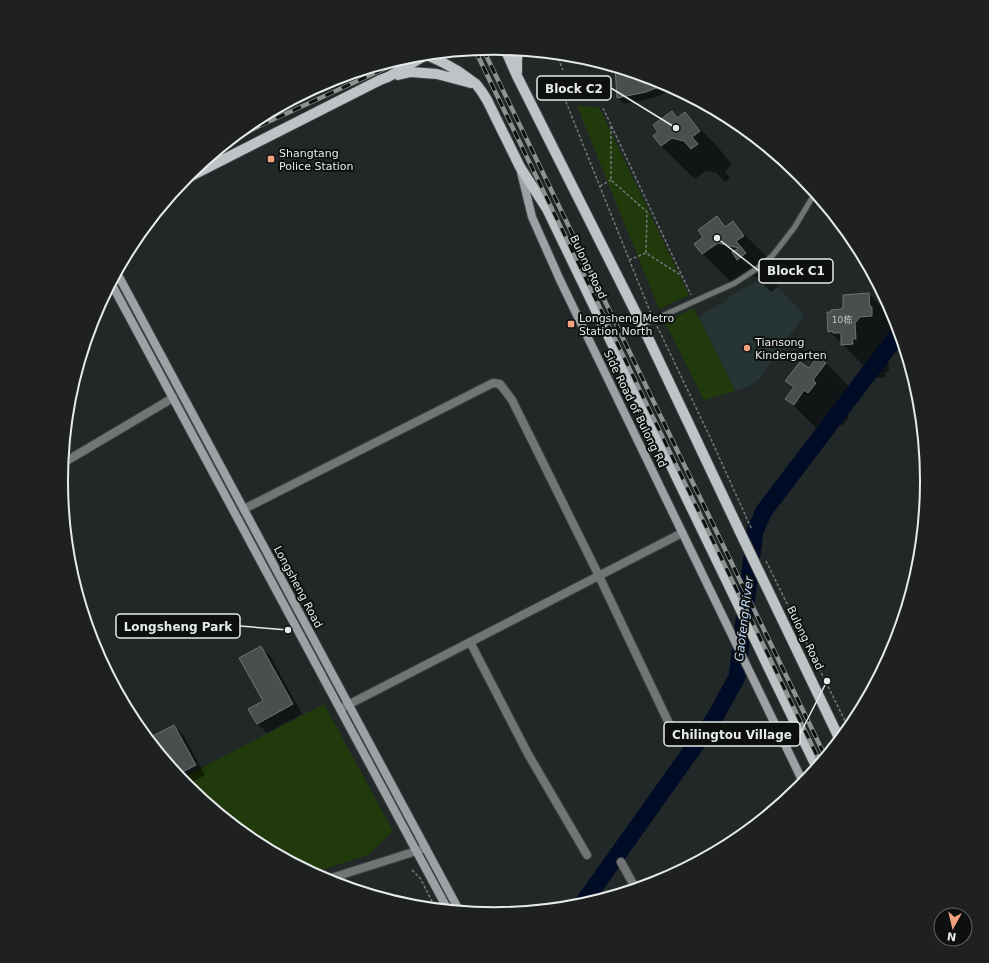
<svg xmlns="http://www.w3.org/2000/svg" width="989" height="963" font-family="'DejaVu Sans','Noto Sans SC',sans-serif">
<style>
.built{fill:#263434}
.green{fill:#203a0b}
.shadow{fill:#0007}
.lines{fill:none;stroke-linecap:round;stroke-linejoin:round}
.river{stroke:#000c26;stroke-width:17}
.building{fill:#494f4c;stroke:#6d7370}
.service-casing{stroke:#3d4343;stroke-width:7}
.minor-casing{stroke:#3d4343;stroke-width:10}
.tertiary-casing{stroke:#3d4343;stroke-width:10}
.secondary-casing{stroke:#3d4343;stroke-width:10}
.primary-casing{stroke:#3d4343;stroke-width:12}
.path{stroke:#747979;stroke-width:1.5;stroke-dasharray:3 2;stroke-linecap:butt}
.service{stroke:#727576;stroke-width:5}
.minor{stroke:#727576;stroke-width:8}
.tertiary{stroke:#727576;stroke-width:8}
.secondary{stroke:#9da1a3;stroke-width:8}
.primary{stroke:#bec4c6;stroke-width:10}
.rail-casing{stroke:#8d9292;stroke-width:4.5}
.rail{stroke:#0e1010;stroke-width:3;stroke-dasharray:9;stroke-linecap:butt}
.poi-dot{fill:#f1a17d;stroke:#0e1010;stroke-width:1.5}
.labels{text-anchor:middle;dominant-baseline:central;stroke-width:4;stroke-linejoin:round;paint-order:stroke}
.number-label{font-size:9px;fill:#bfc3c2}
.poi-label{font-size:11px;fill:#e6eaea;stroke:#0e1010;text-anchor:start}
.street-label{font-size:11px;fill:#e6eaea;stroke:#0e1010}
.water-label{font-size:12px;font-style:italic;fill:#bfd9f9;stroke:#0e1010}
.rim{fill:none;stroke:#e6eaea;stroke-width:2}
.leader{fill:none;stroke:#e6eaea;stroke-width:1.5}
.callout-dot{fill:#e6eaea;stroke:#0e1010;stroke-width:1.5}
.callout{fill:#0e1010;stroke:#e6eaea;stroke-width:1.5}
.callout-label{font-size:12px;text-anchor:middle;font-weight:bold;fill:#e6eaea}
</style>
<rect width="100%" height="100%" fill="#222828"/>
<path class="built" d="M 766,274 L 804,315 L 760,378 L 750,386 L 735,391 L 699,319 L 701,315 L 726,301 L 729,297 L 757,281 Z"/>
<path class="green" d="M 577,106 L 599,107 L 689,295 L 659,309 Z
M 694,308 L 735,391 L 704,400 L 665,322 Z
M 324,704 L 393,831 L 368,855 L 312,873 L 253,842 L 188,788 L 180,778 L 184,777 Z"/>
<path class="shadow" d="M 661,81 L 674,88 L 672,90 L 653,98 L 624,104 L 618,97 Z
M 671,112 L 678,118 L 684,113 L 718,147 L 732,165 L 725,171 L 730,178 L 725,182 L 717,173 L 706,171 L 695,179 L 661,146 L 654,136 L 659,132 Z
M 717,218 L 726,227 L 733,223 L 766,256 L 776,269 L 769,275 L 778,287 L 771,292 L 756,277 L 751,276 L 736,287 L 703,254 L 695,244 L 705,237 Z
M 869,294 L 897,322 L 905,349 L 894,350 L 888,357 L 889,372 L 885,372 L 886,377 L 876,378 L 829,331 L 843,310 L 844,296 Z
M 826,363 L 859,397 L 846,414 L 849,417 L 842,426 L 838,423 L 827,437 L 820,432 L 786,398 L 794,388 L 787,381 Z
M 261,648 L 271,657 L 302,714 L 267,733 L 257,723 L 264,702 Z
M 174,726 L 184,736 L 205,775 L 186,785 L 156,750 L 150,739 Z"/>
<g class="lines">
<path class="river" d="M 581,906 L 714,719 L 737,677 L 755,531 L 764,511 L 900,332"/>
</g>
<path class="building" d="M 615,67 L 661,81 L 666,84 L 646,92 L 617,98 Z
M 672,111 L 677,118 L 685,112 L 700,131 L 692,137 L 698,144 L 691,149 L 684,141 L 672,138 L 661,146 L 653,136 L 658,132 L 653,125 Z
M 717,216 L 725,227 L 733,221 L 744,236 L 736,241 L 746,253 L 737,260 L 732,252 L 739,248 L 718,243 L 702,254 L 694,244 L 703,237 L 698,230 Z
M 869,293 L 870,307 L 872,307 L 872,316 L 860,317 L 855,323 L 856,339 L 852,339 L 853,344 L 841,345 L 841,333 L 833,333 L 833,331 L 828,332 L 827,312 L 831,312 L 831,310 L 842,309 L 842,308 L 843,308 L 843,295 Z
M 818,356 L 826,363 L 813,380 L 816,383 L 808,393 L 804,390 L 794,405 L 785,399 L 794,387 L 785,381 L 800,362 L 809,368 Z
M 261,646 L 293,704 L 257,724 L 248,709 L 263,701 L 239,658 Z
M 174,725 L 196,765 L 177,775 L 153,745 L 149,738 Z"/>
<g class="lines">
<g class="service-casing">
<path id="service" d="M 642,325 L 735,283 L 761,266 L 773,255 L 794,228 L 815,193"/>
</g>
<g class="minor-casing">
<path id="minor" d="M 63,463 L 166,402
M 244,509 L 493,383 L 500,384 L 512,400 L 599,576 L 674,734
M 470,642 L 528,754 L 587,855
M 340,709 L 682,533
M 621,862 L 636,889
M 325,880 L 426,848"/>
</g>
<g class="tertiary-casing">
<path id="tertiary" d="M 166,402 L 173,397"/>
</g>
<g class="secondary-casing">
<path id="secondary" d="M 521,172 L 532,217 L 560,280 L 804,784
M 117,273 L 460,912
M 111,283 L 448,910"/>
</g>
<g class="primary-casing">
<path id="primary" d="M 505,49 L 517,76 L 642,325 L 740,532 L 840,740
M 427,55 L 442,62 L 458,71 L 476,84 L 482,92 L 487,100 L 520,167 L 547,209 L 817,768
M 517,72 L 517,61 L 518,50
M 398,75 L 411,72 L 437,74 L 471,83
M 185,179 L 380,80 L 388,77 L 426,55"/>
</g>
<path class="path" d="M 556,54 L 563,70
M 564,97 L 651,314
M 603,108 L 691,295
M 611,126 L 611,180 L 647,212 L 646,253 L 682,276
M 600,186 L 611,180
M 629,260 L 646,253
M 657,326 L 710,437 L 752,530
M 766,561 L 849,729
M 412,870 L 420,878 L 436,909"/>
<use href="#service" class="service"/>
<use href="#minor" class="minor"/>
<use href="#tertiary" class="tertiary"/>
<use href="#secondary" class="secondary"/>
<use href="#primary" class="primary"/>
<g class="rail-casing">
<path id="rail" d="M 483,49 L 826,758
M 475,50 L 821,764
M 253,121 L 334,79
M 228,142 L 259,126 L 412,56"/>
</g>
<use href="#rail" class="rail"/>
</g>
<g class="poi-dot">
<rect x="267" y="155" width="8" height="8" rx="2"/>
<rect x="567" y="320" width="8" height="8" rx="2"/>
<circle cx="747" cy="348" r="4"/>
</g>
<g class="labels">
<g class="number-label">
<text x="842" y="320">10栋</text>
</g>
<g class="poi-label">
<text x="279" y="153">Shangtang<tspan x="279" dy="13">Police Station</tspan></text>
<text x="579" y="318">Longsheng Metro<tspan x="579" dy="13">Station North</tspan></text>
<text x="755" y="342">Tiansong<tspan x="755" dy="13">Kindergarten</tspan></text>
</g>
<g class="street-label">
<text transform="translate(588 267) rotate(64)">Bulong Road</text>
<text transform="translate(635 409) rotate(64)">Side Road of Bulong Rd</text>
<text transform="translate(298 587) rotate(62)">Longsheng Road</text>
<text transform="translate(805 638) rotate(64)">Bulong Road</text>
</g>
<g class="water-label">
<text transform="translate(744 619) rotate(-83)">Gaofeng River</text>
</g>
</g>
<path d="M0 0H989V963H0ZM68 481a426 426 0 1 1 852 0a426 426 0 1 1-852 0Z" fill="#1f2121" fill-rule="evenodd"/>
<path class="rim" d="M68 481a426 426 0 1 1 852 0a426 426 0 1 1-852 0Z"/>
<path class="leader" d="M676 128L611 88M717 238L759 271M288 630L240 626M827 681L800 734"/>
<g class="callout-dot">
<circle cx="676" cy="128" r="4"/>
<circle cx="717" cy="238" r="4"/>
<circle cx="288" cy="630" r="4"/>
<circle cx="827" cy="681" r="4"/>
</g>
<g class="callout">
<rect x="537" y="76" width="74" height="24" rx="4"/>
<rect x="759" y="259" width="74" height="24" rx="4"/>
<rect x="116" y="614" width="124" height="24" rx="4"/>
<rect x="664" y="722" width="136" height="24" rx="4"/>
</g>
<g class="callout-label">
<text x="574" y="93">Block C2</text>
<text x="796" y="275">Block C1</text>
<text x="178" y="631">Longsheng Park</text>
<text x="732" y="739">Chilingtou Village</text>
</g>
<g transform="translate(953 927) rotate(188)"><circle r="19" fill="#0e1010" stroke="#646767"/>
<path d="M0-3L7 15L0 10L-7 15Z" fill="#f1a17d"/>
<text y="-6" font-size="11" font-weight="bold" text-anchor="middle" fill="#e6eaea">N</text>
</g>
</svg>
